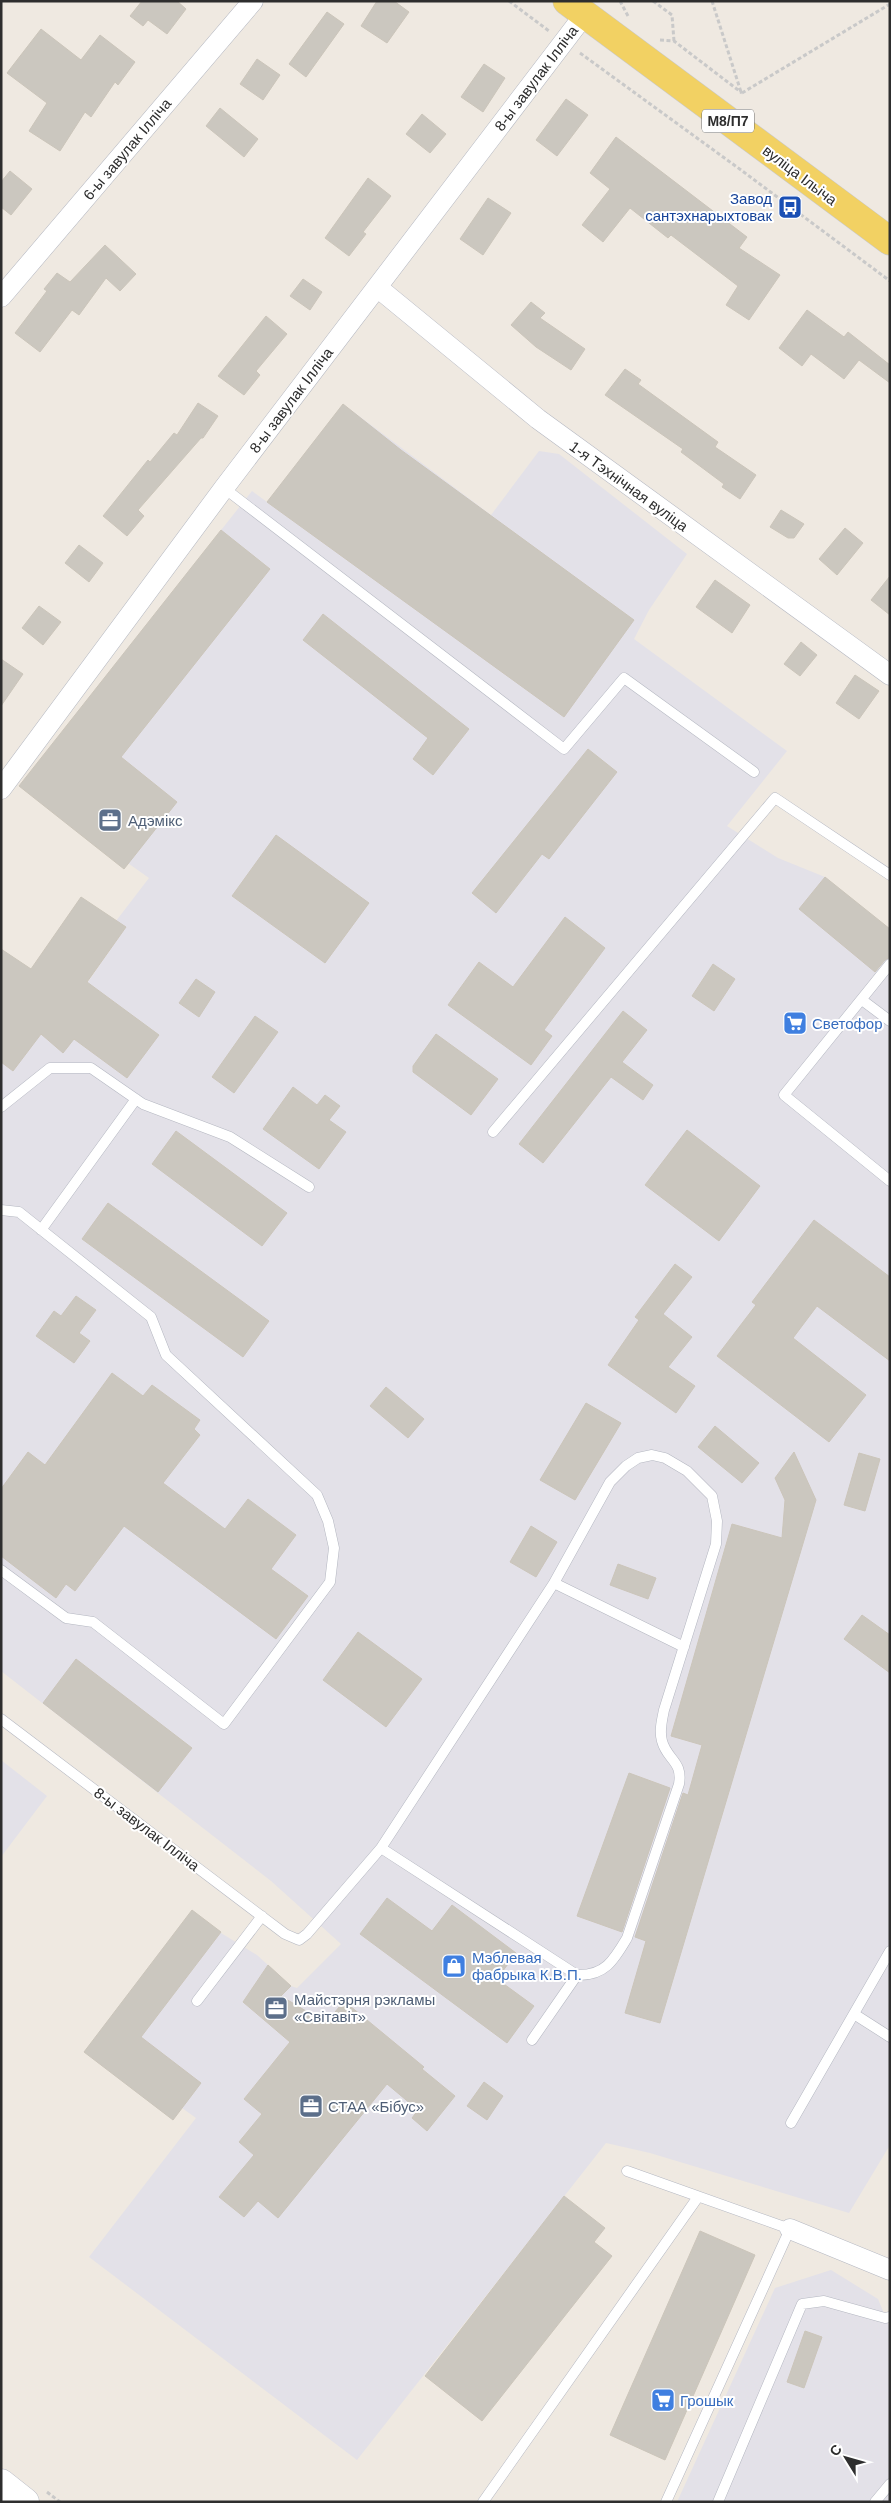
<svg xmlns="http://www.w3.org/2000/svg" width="891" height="2503" font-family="Helvetica,sans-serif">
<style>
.industrial{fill:#e3e1e8}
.building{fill:#cbc7bf;stroke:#cbc5ba}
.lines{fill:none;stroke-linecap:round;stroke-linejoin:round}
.lane-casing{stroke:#b4b7c1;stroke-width:11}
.street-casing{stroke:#b4b7c1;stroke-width:21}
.secondary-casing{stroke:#b4b7c1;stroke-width:29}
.primary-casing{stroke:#c9c9c9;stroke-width:29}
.path{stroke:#c9c9c9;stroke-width:3;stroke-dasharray:4 2.5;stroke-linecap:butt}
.lane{stroke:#fff;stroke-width:10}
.street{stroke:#fff;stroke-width:20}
.secondary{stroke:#fff;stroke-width:28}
.primary{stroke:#f2d163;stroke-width:28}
.labels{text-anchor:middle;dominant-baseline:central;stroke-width:4;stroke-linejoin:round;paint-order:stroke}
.shield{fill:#fff;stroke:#6d6d6d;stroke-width:1}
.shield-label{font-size:14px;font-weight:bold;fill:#2e2e2e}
.street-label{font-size:15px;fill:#2e2e2e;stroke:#fff}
.transit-label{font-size:15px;fill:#164399;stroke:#fff;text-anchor:end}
.service-label{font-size:15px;fill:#4e5e75;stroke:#fff;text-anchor:start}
.shop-label{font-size:15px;fill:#366cbe;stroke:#fff;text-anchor:start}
</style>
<rect width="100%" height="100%" fill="#efe9e1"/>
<path class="industrial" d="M 343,404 L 491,515 L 539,451 L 559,454 L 687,554 L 649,610 L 634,639 L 787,751 L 727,826 L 778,858 L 825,877 L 890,930 L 890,2145 L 849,2213 L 650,2153 L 606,2143 L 357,2460 L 89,2257 L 196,2118 L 182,2108 L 173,2120 L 84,2052 L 192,1910 L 221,1933 L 257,1955 L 291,1986 L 297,1988 L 341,1944 L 271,1881 L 1,1671 L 1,981 L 60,1022 L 126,927 L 116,921 L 149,878 L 19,786 L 252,491 L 267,502 Z
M 1,1760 L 47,1796 L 1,1857 Z
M 831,2270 L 878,2299 L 890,2328 L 890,2502 L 677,2502 L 775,2288 Z"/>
<path class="building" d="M 142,1 L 177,1 L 186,9 L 167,34 L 148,20 L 143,26 L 130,16 Z
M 377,1 L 394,1 L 409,12 L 387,43 L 361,26 Z
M 327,12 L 344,24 L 306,77 L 289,64 Z
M 41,29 L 81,60 L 100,35 L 135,62 L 118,85 L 115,82 L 91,117 L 85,112 L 60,151 L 29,131 L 47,103 L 7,73 Z
M 257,59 L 280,75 L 263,100 L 240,84 Z
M 484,64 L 505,78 L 483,112 L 461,97 Z
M 566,99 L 588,115 L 557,156 L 536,140 Z
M 220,108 L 258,139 L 244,157 L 206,126 Z
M 422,114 L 446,134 L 430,153 L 406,134 Z
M 616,137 L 747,237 L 739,248 L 780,275 L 749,320 L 726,305 L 738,286 L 671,235 L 668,238 L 630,208 L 603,242 L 582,225 L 610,189 L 590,173 Z
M 10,171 L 32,189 L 11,215 L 1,207 L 1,182 Z
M 368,178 L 391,196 L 363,232 L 366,234 L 349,256 L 325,238 Z
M 488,198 L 511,213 L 483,255 L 460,239 Z
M 105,245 L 136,274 L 120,291 L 106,278 L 79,315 L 72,310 L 40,352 L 15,333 L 47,291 L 44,289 L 57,273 L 70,282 Z
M 303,279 L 322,292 L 310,310 L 290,296 Z
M 531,302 L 545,313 L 540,318 L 585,349 L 571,370 L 536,347 L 511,325 Z
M 807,310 L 844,337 L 848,332 L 890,365 L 890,383 L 859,360 L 844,379 L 811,354 L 802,366 L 779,348 Z
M 266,316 L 287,334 L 256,371 L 260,375 L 244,395 L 218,376 Z
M 625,369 L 641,380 L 638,384 L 718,442 L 715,447 L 756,475 L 740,499 L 722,487 L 724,484 L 681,452 L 683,449 L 605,395 Z
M 198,403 L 218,416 L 203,438 L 201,438 L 138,510 L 144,516 L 127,536 L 103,516 L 148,460 L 150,462 L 174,433 L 177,435 Z
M 343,404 L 401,450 L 634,620 L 564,717 L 267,502 Z
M 781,510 L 804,524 L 794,538 L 788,538 L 770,527 Z
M 845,528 L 863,543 L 837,575 L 819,559 Z
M 221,530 L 270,569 L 121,757 L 177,802 L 124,869 L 19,786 Z
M 79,545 L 103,563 L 89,582 L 65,563 Z
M 890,576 L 890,615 L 871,600 Z
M 715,580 L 750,605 L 732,633 L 696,607 Z
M 39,606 L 61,622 L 43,645 L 22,628 Z
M 323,614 L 469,729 L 433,775 L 413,759 L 428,738 L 303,640 Z
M 801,642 L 817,655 L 800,676 L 784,664 Z
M 1,659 L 23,674 L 1,706 Z
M 855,675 L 879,691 L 859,719 L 836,703 Z
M 588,749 L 617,772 L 549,859 L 542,854 L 496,913 L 472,893 Z
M 276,835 L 369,903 L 325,963 L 232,896 Z
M 825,877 L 890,929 L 890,957 L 885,960 L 875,972 L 799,909 Z
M 81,897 L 126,927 L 87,982 L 159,1035 L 127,1078 L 74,1039 L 63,1053 L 41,1034 L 13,1071 L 1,1062 L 1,949 L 31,969 Z
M 565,917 L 605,948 L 544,1030 L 552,1036 L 531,1065 L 448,1005 L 479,962 L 513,987 Z
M 713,964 L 735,979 L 714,1011 L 692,996 Z
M 196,979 L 215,992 L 199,1017 L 179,1003 Z
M 623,1011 L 647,1030 L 622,1062 L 653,1085 L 643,1100 L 611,1077 L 543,1163 L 519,1144 Z
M 255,1016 L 278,1032 L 234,1093 L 212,1077 Z
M 436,1034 L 498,1079 L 471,1115 L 413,1072 L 413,1066 Z
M 293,1087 L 317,1105 L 325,1095 L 340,1106 L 329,1120 L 346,1132 L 319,1169 L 263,1129 Z
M 687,1130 L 760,1186 L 719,1241 L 645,1185 Z
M 176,1131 L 287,1213 L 262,1246 L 152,1164 Z
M 108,1203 L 269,1321 L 243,1357 L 82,1239 Z
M 814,1220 L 890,1277 L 890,1361 L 817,1306 L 793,1338 L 866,1395 L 829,1442 L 717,1356 L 756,1305 L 752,1302 Z
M 675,1264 L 692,1277 L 663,1314 L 692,1337 L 668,1367 L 695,1386 L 676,1413 L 608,1365 L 639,1320 L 635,1317 Z
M 76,1296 L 96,1310 L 79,1333 L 90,1341 L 74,1363 L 36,1336 L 54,1311 L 61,1316 Z
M 112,1373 L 143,1396 L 152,1385 L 200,1420 L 194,1429 L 200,1435 L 163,1483 L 225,1529 L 248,1499 L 296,1535 L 271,1569 L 308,1596 L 276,1639 L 124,1526 L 75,1591 L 66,1584 L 56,1598 L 1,1556 L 1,1489 L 28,1452 L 45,1465 Z
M 386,1387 L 424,1419 L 408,1438 L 370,1406 Z
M 586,1403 L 621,1423 L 575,1500 L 540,1480 Z
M 715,1426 L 759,1463 L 742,1483 L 698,1447 Z
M 794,1452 L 816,1500 L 660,2023 L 625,2013 L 646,1941 L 635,1937 L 683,1793 L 688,1795 L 702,1745 L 671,1736 L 732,1524 L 782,1538 L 785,1500 L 775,1478 Z
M 859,1453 L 880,1459 L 865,1511 L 844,1505 Z
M 531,1526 L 557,1542 L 536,1577 L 510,1562 Z
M 618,1564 L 656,1578 L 648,1599 L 610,1585 Z
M 862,1615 L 890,1635 L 890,1673 L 844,1639 Z
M 358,1632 L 422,1679 L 386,1727 L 323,1680 Z
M 76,1659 L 192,1748 L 158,1792 L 43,1703 Z
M 629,1773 L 670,1788 L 622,1932 L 577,1916 Z
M 387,1898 L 432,1931 L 452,1905 L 516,1953 L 497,1979 L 534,2006 L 507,2043 L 360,1934 Z
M 192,1910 L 221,1932 L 141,2037 L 201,2083 L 173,2120 L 84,2052 Z
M 268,1965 L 291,1986 L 281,1996 L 326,2023 L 344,2001 L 424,2067 L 422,2069 L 455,2096 L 427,2131 L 412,2118 L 418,2110 L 387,2084 L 278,2218 L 258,2201 L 244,2217 L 219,2197 L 254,2155 L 239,2142 L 262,2114 L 244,2099 L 290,2042 L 243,2002 Z
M 484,2082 L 503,2096 L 487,2120 L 467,2106 Z
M 564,2196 L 605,2228 L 594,2242 L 612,2256 L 482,2421 L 425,2376 Z
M 700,2231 L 755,2255 L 665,2460 L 610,2435 Z
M 805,2331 L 822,2337 L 804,2388 L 787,2382 Z"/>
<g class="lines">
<g class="lane-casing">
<path id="lane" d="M 224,488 L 564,749 L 624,678 L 754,772
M 890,964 L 784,1095 L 890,1181
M 862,1000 L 890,1021
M 1,1107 L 50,1068 L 91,1068 L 143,1104 L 230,1137 L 309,1187
M 493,1132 L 775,798 L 890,875
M 1,1210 L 19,1212 L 151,1317 L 166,1355 L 317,1495 L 328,1521 L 334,1548 L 330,1582 L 224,1724 L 93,1622 L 66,1618 L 1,1570
M 41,1230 L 136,1099
M 554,1583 L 684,1647
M 1,1719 L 285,1934 L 299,1940 L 307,1934 L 381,1848 L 554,1583 L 610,1482 L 626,1466 L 638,1458 L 652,1455 L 665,1458 L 687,1471 L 712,1496 L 717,1521 L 716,1544 L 664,1710 C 662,1720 659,1731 662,1741 C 667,1760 683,1761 679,1784 L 627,1938 C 614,1960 605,1976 577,1975 L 381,1848
M 197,2001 L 262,1916
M 854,2014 L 890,2037
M 532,2040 L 577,1975
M 791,2123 L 890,1951
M 627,2171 L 790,2229 L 666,2502
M 483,2502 L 698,2197
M 718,2502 L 802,2304 L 824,2301 L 885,2318 L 890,2317
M 875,2502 L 890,2484"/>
</g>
<g class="street-casing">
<path id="street" d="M 377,287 L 538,419 L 890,675
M 1,297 L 253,1
M 1,789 L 224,488 L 585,14
M 790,2229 L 890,2270"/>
</g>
<g class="secondary-casing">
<path id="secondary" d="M 1,2483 L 25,2502"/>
</g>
<g class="primary-casing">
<path id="primary" d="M 567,1 L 890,241"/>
</g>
<path class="path" d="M 509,1 L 549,31
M 620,1 L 628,16
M 653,1 L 672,15 L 674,41
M 712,1 L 741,92
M 660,40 L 674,41 L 742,93
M 580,53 L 741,170 L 890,281
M 742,93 L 890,4
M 47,2492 L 60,2502"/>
<use href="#lane" class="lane"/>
<use href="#street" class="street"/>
<use href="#secondary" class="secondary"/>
<use href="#primary" class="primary"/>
</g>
<defs>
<g id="bus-square" transform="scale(1.25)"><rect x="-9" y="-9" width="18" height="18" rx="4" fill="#1a4fb4" stroke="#fff"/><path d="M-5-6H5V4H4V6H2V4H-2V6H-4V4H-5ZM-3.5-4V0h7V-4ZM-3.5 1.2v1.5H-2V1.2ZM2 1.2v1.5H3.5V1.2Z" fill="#fff"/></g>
<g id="office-square" transform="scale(1.25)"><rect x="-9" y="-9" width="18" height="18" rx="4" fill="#5c6f8a" stroke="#fff"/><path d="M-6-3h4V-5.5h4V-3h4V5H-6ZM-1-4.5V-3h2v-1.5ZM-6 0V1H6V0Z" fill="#fff"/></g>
<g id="supermarket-square" transform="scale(1.25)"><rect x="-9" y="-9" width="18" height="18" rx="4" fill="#3f7fe0" stroke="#fff"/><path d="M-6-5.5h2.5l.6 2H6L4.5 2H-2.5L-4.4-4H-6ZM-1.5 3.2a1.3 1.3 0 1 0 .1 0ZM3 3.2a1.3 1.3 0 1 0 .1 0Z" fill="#fff"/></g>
<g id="shop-square" transform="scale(1.25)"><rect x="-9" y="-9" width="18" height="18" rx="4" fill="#3f7fe0" stroke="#fff"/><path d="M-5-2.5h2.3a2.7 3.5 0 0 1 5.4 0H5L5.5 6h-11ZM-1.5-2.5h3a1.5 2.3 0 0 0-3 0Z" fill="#fff"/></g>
</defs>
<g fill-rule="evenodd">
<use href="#bus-square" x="790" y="207"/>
<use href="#office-square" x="110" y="820"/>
<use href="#supermarket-square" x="795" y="1023"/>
<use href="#shop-square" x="454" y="1966"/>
<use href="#office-square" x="276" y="2008"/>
<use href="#office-square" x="311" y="2106"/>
<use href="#supermarket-square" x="663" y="2400"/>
</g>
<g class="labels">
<rect class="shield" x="702" y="109.5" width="52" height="23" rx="4"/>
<g class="shield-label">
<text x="728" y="121">М8/П7</text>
</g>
<g class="street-label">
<text transform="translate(536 78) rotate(-53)">8-ы завулак Ілліча</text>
<text transform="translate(127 149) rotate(-50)">6-ы завулак Ілліча</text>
<text transform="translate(800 175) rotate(37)">вуліца Ільіча</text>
<text transform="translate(291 400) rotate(-53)">8-ы завулак Ілліча</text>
<text transform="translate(629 486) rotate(36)">1-я Тэхнічная вуліца</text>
<text transform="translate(147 1829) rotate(37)">8-ы завулак Ілліча</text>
</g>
<g class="transit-label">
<text x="772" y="198">Завод<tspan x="772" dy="17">сантэхнарыхтовак</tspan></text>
</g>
<g class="service-label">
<text x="128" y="820">Адэмікс</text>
<text x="294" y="1999">Майстэрня рэкламы<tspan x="294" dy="17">«Світавіт»</tspan></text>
<text x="328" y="2106">СТАА «Бібус»</text>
</g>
<g class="shop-label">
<text x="812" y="1023">Светофор</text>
<text x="472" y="1957">Мэблевая<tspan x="472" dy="17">фабрыка К.В.П.</tspan></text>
<text x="680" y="2400">Грошык</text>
</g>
</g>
<rect width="891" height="2503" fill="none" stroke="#2e2e2e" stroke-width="5"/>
<g transform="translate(846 2458) rotate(307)" stroke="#ffffff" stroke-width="4" paint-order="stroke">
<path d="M0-4L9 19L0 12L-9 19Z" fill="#2e2e2e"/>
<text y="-8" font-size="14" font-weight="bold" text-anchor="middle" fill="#2e2e2e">С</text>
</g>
</svg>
